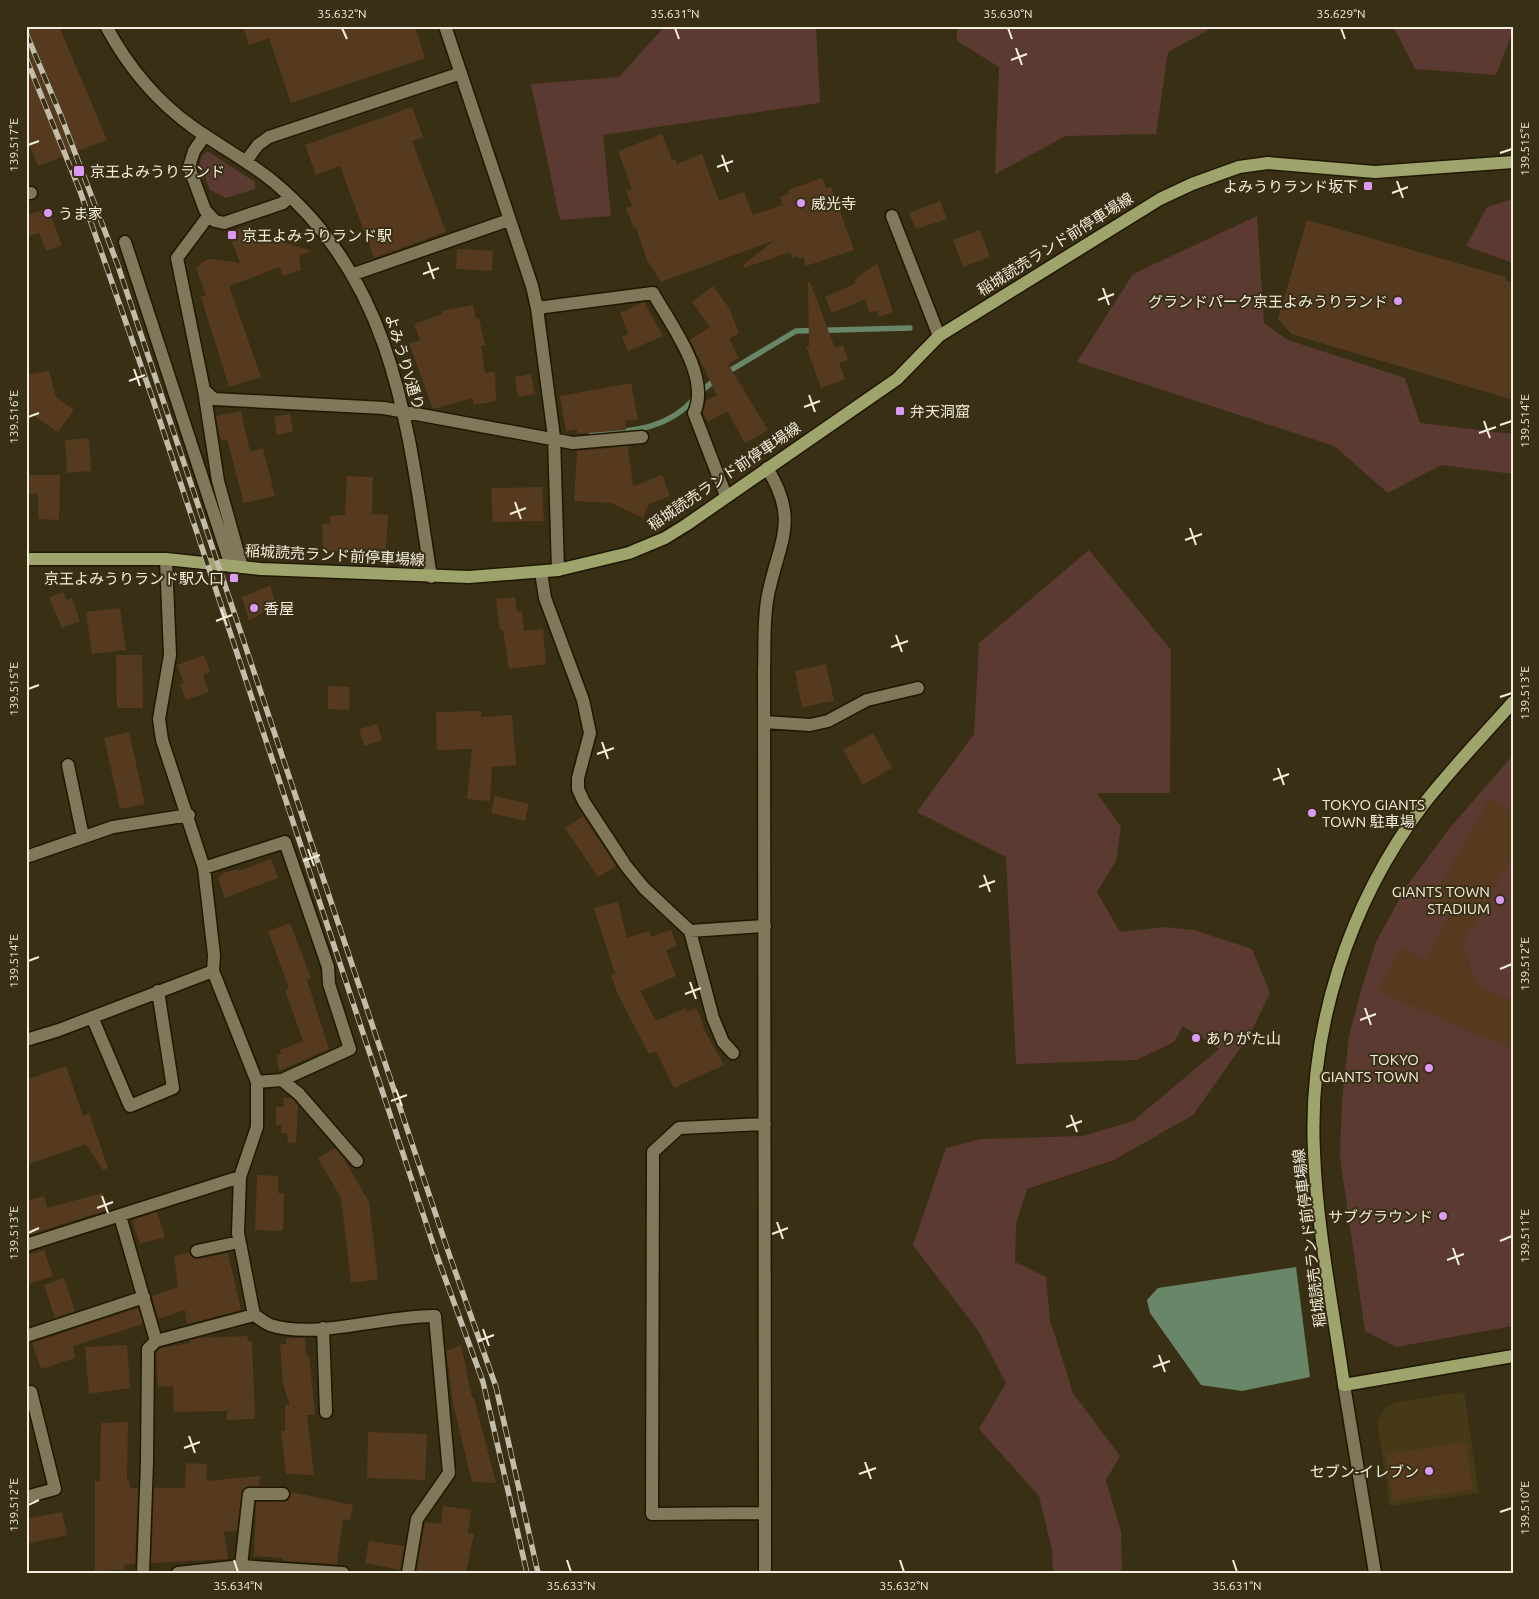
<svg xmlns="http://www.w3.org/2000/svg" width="1539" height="1599" font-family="Ubuntu,'Noto Sans JP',sans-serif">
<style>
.built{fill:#453917}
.green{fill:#5a3a31}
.water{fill:#688668}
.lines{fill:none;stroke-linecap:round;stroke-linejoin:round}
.stream{stroke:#688668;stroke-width:5.5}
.building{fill:#563a1f}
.minor-casing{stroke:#201700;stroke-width:15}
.major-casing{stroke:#201700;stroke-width:15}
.minor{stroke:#81775b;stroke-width:12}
.major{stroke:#9fa36c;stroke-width:12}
.rail-casing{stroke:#c3bca9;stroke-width:5.5}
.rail{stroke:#392f15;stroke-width:4;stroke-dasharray:11;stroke-linecap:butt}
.ticks{fill:none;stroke:#f4eede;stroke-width:2}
.poi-dot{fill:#da9af6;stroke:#392f15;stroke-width:2}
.labels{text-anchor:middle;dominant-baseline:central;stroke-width:4;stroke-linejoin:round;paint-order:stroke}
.poi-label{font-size:15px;fill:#f4eede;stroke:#392f15;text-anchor:start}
.street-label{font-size:15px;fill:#f4eede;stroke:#392f15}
.neatline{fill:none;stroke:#f4eede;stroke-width:2}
.ticks-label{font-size:12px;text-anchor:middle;fill:#f4eede}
</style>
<rect width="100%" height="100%" fill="#392f15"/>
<path class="built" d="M 1464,1392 L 1479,1493 L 1390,1506 L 1377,1421 L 1385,1408 L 1396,1402 Z"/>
<path class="green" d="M 665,26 L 816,26 L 820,103 L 603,135 L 611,216 L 560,220 L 531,84 L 619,77 Z
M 957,26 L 1216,26 L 1168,52 L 1156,134 L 1066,136 L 995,174 L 999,67 L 957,41 Z
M 1393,26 L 1513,26 L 1513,31 L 1496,75 L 1415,69 Z
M 207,151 L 255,182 L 255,189 L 226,198 L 210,190 L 200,164 L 201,157 Z
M 1513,199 L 1513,263 L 1466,246 L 1487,207 Z
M 1257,216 L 1264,323 L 1288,340 L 1405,378 L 1420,423 L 1513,434 L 1513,474 L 1441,465 L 1388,493 L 1334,446 L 1077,362 L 1133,274 Z
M 1089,550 L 1171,650 L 1170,793 L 1097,793 L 1121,827 L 1116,861 L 1097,892 L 1120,932 L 1165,927 L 1194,930 L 1252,949 L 1270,993 L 1249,1036 L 1193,1115 L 1114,1160 L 1027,1189 L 1016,1224 L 1015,1262 L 1046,1277 L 1050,1320 L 1073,1393 L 1120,1456 L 1106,1480 L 1121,1532 L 1122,1573 L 1053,1573 L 1052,1550 L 1039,1496 L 979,1429 L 1006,1383 L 979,1332 L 913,1245 L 946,1148 L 980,1139 L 1083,1136 L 1133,1121 L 1219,1049 L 1183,1026 L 1174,1042 L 1136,1060 L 1016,1064 L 1006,857 L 917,812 L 974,734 L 979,643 Z
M 1513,755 L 1513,1326 L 1396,1347 L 1365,1331 L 1340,1157 L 1342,1099 L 1349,1036 L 1362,987 L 1376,942 L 1406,887 L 1449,829 Z"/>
<path class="water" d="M 1296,1267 L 1310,1377 L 1242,1391 L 1201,1385 L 1150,1313 L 1147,1300 L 1158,1288 Z"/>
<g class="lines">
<path class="stream" d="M 726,373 L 796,331 L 910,328
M 700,392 L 716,379
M 591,435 C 629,431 667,430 694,399"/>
</g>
<path class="building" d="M 26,26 L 59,26 L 107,140 L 38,166 L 26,137 Z
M 243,26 L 415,26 L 425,58 L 291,103 L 269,38 L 249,45 Z
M 412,107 L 423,137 L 412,141 L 446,232 L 374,258 L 340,166 L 316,175 L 305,145 Z
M 662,134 L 672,160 L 675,159 L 677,164 L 702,154 L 719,201 L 744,192 L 753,215 L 783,205 L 780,197 L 790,193 L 788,190 L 822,178 L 826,188 L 831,187 L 854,250 L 806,266 L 803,257 L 799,259 L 798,256 L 793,258 L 790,252 L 744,268 L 743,265 L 775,240 L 661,282 L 647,260 L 636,227 L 634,228 L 626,208 L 632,206 L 626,191 L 632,189 L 618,151 Z
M 940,201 L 947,219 L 916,229 L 909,213 Z
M 48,208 L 62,245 L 46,251 L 39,233 L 26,237 L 26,216 Z
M 1307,220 L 1506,277 L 1505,280 L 1513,283 L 1513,400 L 1291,334 L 1278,319 Z
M 249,225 L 256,244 L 272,239 L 312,251 L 299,256 L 301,270 L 283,276 L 280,267 L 229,286 L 261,377 L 229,387 L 201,297 L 206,295 L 196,268 L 206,260 L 213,259 L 240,263 L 229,233 Z
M 980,230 L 990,257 L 963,267 L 953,240 Z
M 457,249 L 493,251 L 492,271 L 456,269 Z
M 877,263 L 893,312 L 879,317 L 877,311 L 869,312 L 865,299 L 832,313 L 825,297 L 856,283 L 854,280 Z
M 808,282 L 810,282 L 835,348 L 843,345 L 848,360 L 839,363 L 845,379 L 821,388 L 806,346 L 809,346 Z
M 713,286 L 729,308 L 739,333 L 729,339 L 739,358 L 728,364 L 768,430 L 745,443 L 727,411 L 708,422 L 703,413 L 706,401 L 717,395 L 690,340 L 710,327 L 692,302 Z
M 644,302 L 663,336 L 628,351 L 622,337 L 628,334 L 628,332 L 620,313 Z
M 473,305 L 476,319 L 479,318 L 485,345 L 481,346 L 485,373 L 495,372 L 496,401 L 474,405 L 472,398 L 433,409 L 409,343 L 420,340 L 414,324 L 443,314 L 442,311 Z
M 49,371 L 56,397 L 74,410 L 58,432 L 26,411 L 26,375 Z
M 531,374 L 535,394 L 518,397 L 515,377 Z
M 631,383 L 638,419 L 625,421 L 626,430 L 577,434 L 577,429 L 566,431 L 560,396 Z
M 241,411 L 250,452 L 263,448 L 275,496 L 244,503 L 227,439 L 221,441 L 216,416 Z
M 290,414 L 293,432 L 277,435 L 274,417 Z
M 89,438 L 91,471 L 67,473 L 65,440 Z
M 628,446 L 633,486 L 662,475 L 670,496 L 649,504 L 643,518 L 611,503 L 574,501 L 577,451 Z
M 26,475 L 60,475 L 59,520 L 38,519 L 38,494 L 26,493 Z
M 347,476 L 373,477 L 372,514 L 388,515 L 386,549 L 323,551 L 322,524 L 330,524 L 330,516 L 345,515 Z
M 542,487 L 544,521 L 493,522 L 491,488 Z
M 270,586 L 276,605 L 249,621 L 242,597 Z
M 63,592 L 67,600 L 72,598 L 80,621 L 62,628 L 49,598 Z
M 515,597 L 517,612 L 522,611 L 524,631 L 543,629 L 546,664 L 509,669 L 503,630 L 500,630 L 496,599 Z
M 120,608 L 126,650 L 92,654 L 86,612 Z
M 116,655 L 142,655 L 143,708 L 117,708 Z
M 204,655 L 210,672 L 203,675 L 209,692 L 186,700 L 180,684 L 184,683 L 177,665 Z
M 826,664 L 834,701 L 802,707 L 795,671 Z
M 328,686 L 350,687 L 349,710 L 328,709 Z
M 481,711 L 481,717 L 512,715 L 516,765 L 492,767 L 490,801 L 467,799 L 472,749 L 437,750 L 436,712 Z
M 377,724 L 382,740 L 364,746 L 359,729 Z
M 129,732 L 145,804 L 120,809 L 104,738 Z
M 873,733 L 892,768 L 863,785 L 843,750 Z
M 495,796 L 529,804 L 525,821 L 491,813 Z
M 1490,798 L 1513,811 L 1513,856 L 1463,943 L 1477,985 L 1513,1001 L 1513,1050 L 1377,991 L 1401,946 L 1425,960 L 1451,913 L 1430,903 Z
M 583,816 L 616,866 L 598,877 L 565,828 Z
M 271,859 L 278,878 L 225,898 L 218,878 L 224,873 L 238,869 L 239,871 Z
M 618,902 L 627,938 L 649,931 L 651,937 L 671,930 L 677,946 L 666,950 L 676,976 L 640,991 L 656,1021 L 686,1008 L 687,1012 L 696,1008 L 704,1025 L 702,1026 L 724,1065 L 674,1088 L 656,1051 L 649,1054 L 618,995 L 611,975 L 615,974 L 594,908 Z
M 290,923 L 311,978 L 307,980 L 329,1049 L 279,1071 L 277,1055 L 281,1054 L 280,1050 L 303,1041 L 285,990 L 289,988 L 268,931 Z
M 66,1066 L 83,1116 L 89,1113 L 108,1168 L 103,1170 L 86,1144 L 26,1165 L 26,1080 Z
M 283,1098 L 292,1098 L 298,1105 L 296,1142 L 288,1143 L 287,1133 L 281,1133 L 282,1125 L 276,1126 L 276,1107 L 284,1107 Z
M 335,1148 L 344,1159 L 369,1202 L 378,1279 L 351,1283 L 341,1198 L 318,1158 Z
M 257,1175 L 278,1176 L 278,1193 L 284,1193 L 283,1231 L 255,1230 Z
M 102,1193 L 107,1210 L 26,1236 L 26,1201 L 44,1196 L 47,1208 Z
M 157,1212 L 165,1237 L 140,1244 L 132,1220 Z
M 44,1250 L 53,1276 L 26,1285 L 26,1255 Z
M 189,1253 L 191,1257 L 198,1259 L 228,1253 L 241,1310 L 187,1324 L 185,1310 L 158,1319 L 152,1296 L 178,1287 L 174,1256 Z
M 64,1278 L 75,1311 L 55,1318 L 44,1285 Z
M 138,1308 L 143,1324 L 73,1346 L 75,1358 L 41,1369 L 32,1343 Z
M 247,1336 L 248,1341 L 252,1341 L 255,1419 L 227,1420 L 227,1411 L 174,1412 L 173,1386 L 158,1387 L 156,1352 L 160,1348 L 190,1343 L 189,1341 L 198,1338 Z
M 286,1338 L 305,1338 L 306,1356 L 309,1355 L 315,1415 L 307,1415 L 314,1475 L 286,1474 L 281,1431 L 285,1431 L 285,1405 L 290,1405 L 283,1384 L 280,1344 L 286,1344 Z
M 127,1345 L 130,1388 L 89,1394 L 85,1347 Z
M 461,1345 L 472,1398 L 474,1398 L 496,1483 L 472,1482 L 453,1403 L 446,1351 Z
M 128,1422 L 127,1481 L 130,1481 L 130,1488 L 138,1488 L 135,1564 L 124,1565 L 125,1570 L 95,1571 L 95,1481 L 100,1481 L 101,1423 Z
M 368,1432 L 427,1434 L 425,1480 L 367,1478 Z
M 1466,1442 L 1473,1489 L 1393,1501 L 1386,1454 Z
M 186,1463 L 207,1464 L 206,1481 L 260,1476 L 259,1485 L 264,1486 L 249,1486 L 242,1490 L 237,1531 L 224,1532 L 228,1559 L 151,1563 L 154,1488 L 185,1488 Z
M 291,1492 L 353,1505 L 350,1520 L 343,1519 L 337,1564 L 282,1561 L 283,1558 L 254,1556 L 256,1502 L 287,1501 L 290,1498 Z
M 443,1506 L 471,1510 L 468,1533 L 474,1534 L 466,1573 L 416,1573 L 425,1522 L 441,1524 Z
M 62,1512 L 67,1535 L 26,1544 L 26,1519 Z
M 369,1541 L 404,1546 L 400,1570 L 365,1563 Z"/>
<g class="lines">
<g class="minor-casing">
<path id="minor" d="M 106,26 C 128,67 156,101 194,128 C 221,147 250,162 275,183 C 397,285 408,431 431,577
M 445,26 L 532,286 L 537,308 L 554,437 L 558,570
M 205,135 L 194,151 L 189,167 L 205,210 L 215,221 L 224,223 L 283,203 L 289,196
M 246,161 L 258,145 L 269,137 L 461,73
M 26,193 L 31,193
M 209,215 L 177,258 L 204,390 L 218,481 L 242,567
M 892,216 L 939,336
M 125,242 L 231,566
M 354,274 L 509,220
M 537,308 L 653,293 C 671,325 711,377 694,413 L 726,496
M 204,390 L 214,399 L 384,408 L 573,443 L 642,437
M 166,559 L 170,655 L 159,719 L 162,740 L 204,868 L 214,955 L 213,971 L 257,1082 L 257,1127 L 240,1177 L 238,1233 L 254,1315 C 259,1318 265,1323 270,1325 C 317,1340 385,1315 435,1316 L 449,1473 L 417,1519 L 408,1573
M 541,572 L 545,598 L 583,700 L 590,733 L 578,778 L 578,789 L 584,802 L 626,866 L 644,888 L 690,931 L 713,1018 L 723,1042 L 733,1053
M 764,722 L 810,725 L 828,721 L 867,700 L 918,688
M 68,765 L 83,837
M 26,857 L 113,827 L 189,815
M 204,868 L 285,842 L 328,967 L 329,984 L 350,1049 L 282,1080 L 257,1082
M 690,931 L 765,926
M 92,1017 L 130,1106 L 173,1088 L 158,991
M 26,1040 L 59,1030 L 213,971
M 282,1080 L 299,1094 L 357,1161
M 765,1124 L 679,1128 L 653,1152 L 652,1514 L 765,1513
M 120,1216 L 156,1341 L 148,1349 L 147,1462 L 143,1573
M 26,1245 L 240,1177
M 197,1251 L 239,1242
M 323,1328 L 326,1412
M 26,1336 L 144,1297
M 156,1341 L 254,1315
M 1344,1385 L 1375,1573
M 26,1497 L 55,1489 L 31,1392
M 241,1566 L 249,1494 L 283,1494
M 178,1573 L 241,1566 L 343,1573
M 765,1573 L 764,671 C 765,646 763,620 768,595 C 779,541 800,521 767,468"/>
</g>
<g class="major-casing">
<path id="major" d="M 26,559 L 166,559 L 261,569 L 469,577 L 558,570 L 629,553 L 665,538 L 686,525 L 897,379 L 939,336 L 1160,199 L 1192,184 L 1239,167 L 1268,163 L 1375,172 L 1513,162
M 1513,702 C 1483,736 1451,769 1423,805 C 1349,903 1308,1029 1314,1152 C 1317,1230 1333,1308 1344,1385 L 1513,1356"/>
</g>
<use href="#minor" class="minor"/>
<use href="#major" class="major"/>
<g class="rail-casing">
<path id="rail" d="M 26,33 L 61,116 L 117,263 L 448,1251 L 496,1387 L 538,1573
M 26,58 L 80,191 L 153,400 L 437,1256 L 483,1382 L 527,1573"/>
</g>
<use href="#rail" class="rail"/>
</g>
<path class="ticks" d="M 342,28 L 347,39M 675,28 L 679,39M 1008,28 L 1012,39M 1341,28 L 1345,39M 1016,48 L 1022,65M 1011,60 L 1027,54M 28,145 L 39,141M 1500,153 L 1512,149M 722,155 L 728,172M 717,167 L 733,161M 1397,181 L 1403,198M 1392,193 L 1408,187M 428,262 L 434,279M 423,274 L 439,268M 1103,288 L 1109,305M 1098,300 L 1114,294M 134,369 L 140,386M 129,381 L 145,375M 809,395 L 815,412M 804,407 L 820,401M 28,417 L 39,413M 1484,421 L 1490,438M 1500,425 L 1512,421M 1479,433 L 1496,427M 515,502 L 521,519M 510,514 L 526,508M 1190,528 L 1196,545M 1185,540 L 1202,534M 221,609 L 227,626M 216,621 L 232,615M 896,635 L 902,652M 891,647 L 908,641M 28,689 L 39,685M 1500,697 L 1512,693M 602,742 L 608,759M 597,754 L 614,748M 1278,768 L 1284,785M 1273,780 L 1289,774M 308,849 L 314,866M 303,861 L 320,855M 984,875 L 990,892M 979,887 L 995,881M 28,961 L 39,957M 1500,969 L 1512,964M 690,982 L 696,999M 685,994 L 701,988M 1365,1008 L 1371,1025M 1360,1020 L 1376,1014M 396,1089 L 402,1106M 391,1101 L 407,1095M 1071,1115 L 1077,1132M 1066,1127 L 1082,1121M 102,1196 L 108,1213M 97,1208 L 113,1202M 777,1222 L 783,1239M 28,1233 L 39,1228M 772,1234 L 788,1228M 1500,1241 L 1512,1236M 1453,1248 L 1459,1265M 1447,1260 L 1464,1254M 483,1329 L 489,1346M 478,1341 L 494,1335M 1159,1355 L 1165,1372M 1153,1367 L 1170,1361M 189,1436 L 195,1453M 184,1448 L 200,1442M 865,1462 L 871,1479M 859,1474 L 876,1468M 28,1505 L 39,1500M 1500,1512 L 1512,1508M 234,1560 L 238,1572M 567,1560 L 571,1572M 900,1560 L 904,1572M 1233,1560 L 1237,1572"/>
<g class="poi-dot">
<rect x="73" y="165" width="12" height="12" rx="2.5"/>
<rect x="1363" y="181" width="10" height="10" rx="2.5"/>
<circle cx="801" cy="203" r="5"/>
<circle cx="48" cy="213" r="5"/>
<rect x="227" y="230" width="10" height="10" rx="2.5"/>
<circle cx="1398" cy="301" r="5"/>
<rect x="895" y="406" width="10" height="10" rx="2.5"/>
<rect x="229" y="573" width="10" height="10" rx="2.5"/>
<circle cx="254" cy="608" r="5"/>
<circle cx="1312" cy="813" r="5"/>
<circle cx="1500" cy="900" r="5"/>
<circle cx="1196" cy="1038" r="5"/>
<circle cx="1429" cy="1068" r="5"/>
<circle cx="1443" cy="1216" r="5"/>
<circle cx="1429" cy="1471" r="5"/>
</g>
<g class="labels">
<g class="poi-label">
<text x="90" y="171">京王よみうりランド</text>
<text x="1358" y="186" text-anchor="end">よみうりランド坂下</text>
<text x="811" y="203">威光寺</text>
<text x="58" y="213">うま家</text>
<text x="242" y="235">京王よみうりランド駅</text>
<text x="1388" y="301" text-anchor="end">グランドパーク京王よみうりランド</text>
<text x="910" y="411">弁天洞窟</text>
<text x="224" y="578" text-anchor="end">京王よみうりランド駅入口</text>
<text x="264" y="608">香屋</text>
<text x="1322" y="804">TOKYO GIANTS<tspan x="1322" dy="17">TOWN 駐車場</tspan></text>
<text x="1490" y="891" text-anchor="end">GIANTS TOWN<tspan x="1490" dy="17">STADIUM</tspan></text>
<text x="1206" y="1038">ありがた山</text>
<text x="1419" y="1059" text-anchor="end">TOKYO<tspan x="1419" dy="17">GIANTS TOWN</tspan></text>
<text x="1433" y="1216" text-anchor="end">サブグラウンド</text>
<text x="1419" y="1471" text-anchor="end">セブン-イレブン</text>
</g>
<g class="street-label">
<text transform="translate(1055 244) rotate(-32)">稲城読売ランド前停車場線</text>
<text transform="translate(405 362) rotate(73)">よみうりV通り</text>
<text transform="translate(724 476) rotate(-34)">稲城読売ランド前停車場線</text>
<text transform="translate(335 555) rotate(3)">稲城読売ランド前停車場線</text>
<text transform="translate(1309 1238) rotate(-97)">稲城読売ランド前停車場線</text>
</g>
</g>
<rect width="1539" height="1599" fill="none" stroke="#392f15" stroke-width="55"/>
<rect x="28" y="28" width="1484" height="1544" class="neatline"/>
<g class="ticks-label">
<text x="342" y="18">35.632°N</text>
<text x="675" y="18">35.631°N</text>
<text x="1008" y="18">35.630°N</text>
<text x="1341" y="18">35.629°N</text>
<text transform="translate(14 145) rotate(-90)" y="4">139.517°E</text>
<text transform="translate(1525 149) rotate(-90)" y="4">139.515°E</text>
<text transform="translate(14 417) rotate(-90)" y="4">139.516°E</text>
<text transform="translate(1525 421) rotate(-90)" y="4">139.514°E</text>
<text transform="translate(14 689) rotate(-90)" y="4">139.515°E</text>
<text transform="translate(1525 693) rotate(-90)" y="4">139.513°E</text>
<text transform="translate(14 961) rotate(-90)" y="4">139.514°E</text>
<text transform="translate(1525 964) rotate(-90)" y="4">139.512°E</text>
<text transform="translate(14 1233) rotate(-90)" y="4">139.513°E</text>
<text transform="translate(1525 1236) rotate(-90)" y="4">139.511°E</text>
<text transform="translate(14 1505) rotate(-90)" y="4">139.512°E</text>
<text transform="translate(1525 1508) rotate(-90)" y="4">139.510°E</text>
<text x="238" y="1590">35.634°N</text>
<text x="571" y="1590">35.633°N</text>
<text x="904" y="1590">35.632°N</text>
<text x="1237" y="1590">35.631°N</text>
</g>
</svg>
